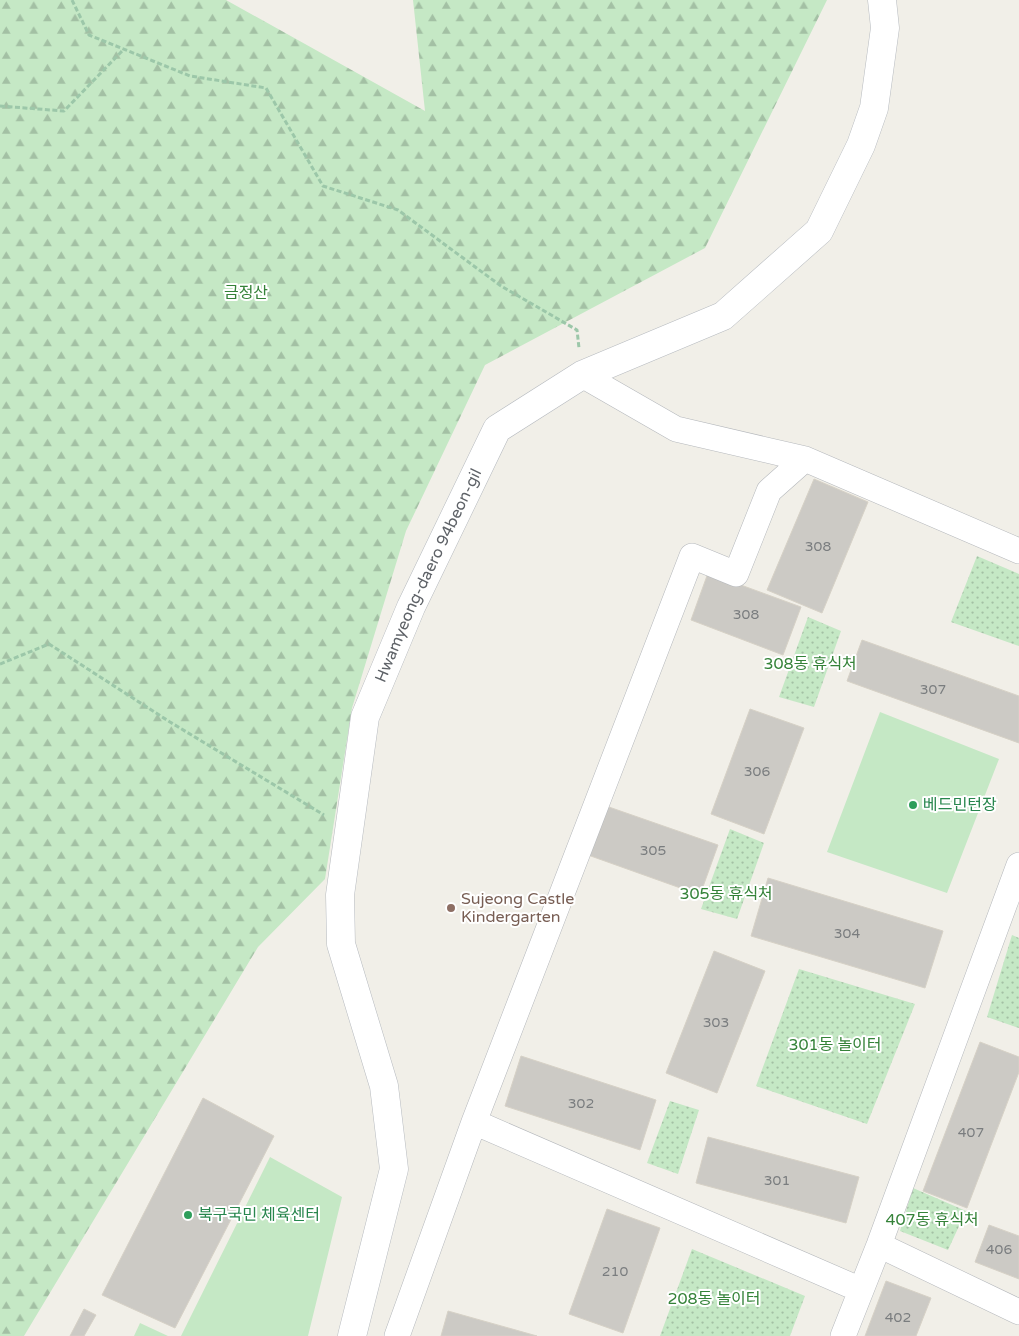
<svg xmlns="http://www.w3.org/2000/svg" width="1019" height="1336" font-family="'Varela Round','Noto Sans KR',sans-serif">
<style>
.forest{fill:url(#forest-firs)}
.park{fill:url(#park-dots)}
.pitch{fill:#c5e8c5}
.building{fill:#cccac5;stroke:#d6d1c6}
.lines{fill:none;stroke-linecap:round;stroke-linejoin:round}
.street-casing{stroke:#b5b8bc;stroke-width:26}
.secondary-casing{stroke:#b6babf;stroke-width:29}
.path{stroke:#9cc7a9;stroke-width:3;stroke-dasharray:5 2.5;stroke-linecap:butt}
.street{stroke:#fff;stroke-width:25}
.secondary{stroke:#fff;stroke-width:28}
.leisure-dot{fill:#2e9e5b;stroke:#fff;stroke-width:2}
.education-dot{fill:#8d6e63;stroke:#fff;stroke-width:2}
.labels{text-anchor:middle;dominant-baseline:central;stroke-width:4;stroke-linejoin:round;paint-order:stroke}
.number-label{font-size:14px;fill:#7a7d7f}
.park-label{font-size:16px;fill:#348238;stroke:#fff}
.street-label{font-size:16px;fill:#5f6368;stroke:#fff}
.leisure-label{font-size:16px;fill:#27864d;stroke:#fff;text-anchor:start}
.education-label{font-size:16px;fill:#785e54;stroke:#fff;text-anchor:start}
</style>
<defs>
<pattern id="forest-firs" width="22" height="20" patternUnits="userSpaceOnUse" patternTransform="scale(1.25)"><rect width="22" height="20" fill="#c5e8c5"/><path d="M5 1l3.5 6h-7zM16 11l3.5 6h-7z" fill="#a3c0a4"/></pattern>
<pattern id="park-dots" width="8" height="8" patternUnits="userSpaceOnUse" patternTransform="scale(1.25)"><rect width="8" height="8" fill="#c5e8c5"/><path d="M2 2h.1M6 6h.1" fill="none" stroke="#a3c0a4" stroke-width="1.8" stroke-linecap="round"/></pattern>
</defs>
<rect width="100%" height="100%" fill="#f1efe8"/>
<path class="forest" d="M 0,0 L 226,0 L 425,111 L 413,0 L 827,0 L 705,248 L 485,365 L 406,531 L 352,708 L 325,879 L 258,947 L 24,1336 L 0,1336 Z"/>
<path class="park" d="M 977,556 L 1019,574 L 1019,646 L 951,622 Z
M 808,617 L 841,631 L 814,707 L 779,697 Z
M 730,829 L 764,843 L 737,919 L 701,909 Z
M 1012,935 L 1019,938 L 1019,1028 L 987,1017 Z
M 799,969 L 915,1004 L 867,1124 L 756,1086 Z
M 670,1101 L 699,1110 L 678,1174 L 647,1163 Z
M 913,1188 L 966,1211 L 948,1250 L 900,1231 Z
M 692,1249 L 805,1296 L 790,1336 L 660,1336 Z"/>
<path class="pitch" d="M 880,712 L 999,759 L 947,893 L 827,852 Z
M 270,1157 L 342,1197 L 308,1336 L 181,1336 Z
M 140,1323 L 168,1336 L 134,1336 Z"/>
<path class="building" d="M 814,479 L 868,502 L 822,613 L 767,590 Z
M 708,573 L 801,607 L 783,655 L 691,620 Z
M 862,640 L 1019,696 L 1019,743 L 847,681 Z
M 750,709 L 804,728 L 764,834 L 711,814 Z
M 606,806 L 718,845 L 700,895 L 588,855 Z
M 768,878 L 943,931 L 925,988 L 751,936 Z
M 714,951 L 765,971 L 717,1093 L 666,1073 Z
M 980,1042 L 1019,1057 L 1019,1072 L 967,1208 L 923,1191 Z
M 521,1056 L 656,1100 L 640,1150 L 505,1106 Z
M 203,1098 L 274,1136 L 175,1328 L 102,1295 Z
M 708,1137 L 859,1177 L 846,1223 L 696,1183 Z
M 607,1209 L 660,1228 L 623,1333 L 569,1314 Z
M 989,1225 L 1019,1236 L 1019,1279 L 975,1262 Z
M 886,1281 L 931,1298 L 916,1336 L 865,1336 Z
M 84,1309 L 96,1315 L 84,1336 L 70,1336 Z
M 448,1311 L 537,1336 L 441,1336 Z"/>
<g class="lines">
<g class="street-casing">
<path id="street" d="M 582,375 L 676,429 L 805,459 L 1019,551
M 805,459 L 769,491 L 736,574 L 692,556 L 474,1122 L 861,1290
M 879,1245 L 1019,1312
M 397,1336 L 474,1122
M 843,1336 L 879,1245 L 1019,865"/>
</g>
<g class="secondary-casing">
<g id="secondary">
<path id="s1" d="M 352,1336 L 394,1169 L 384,1086 L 341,944 L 340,895 L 365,717 L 411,607 L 497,429 L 582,375 L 723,316 L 819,231 L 861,145 L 874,108 L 885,28 L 882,0"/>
</g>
</g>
<path class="path" d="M 72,0 L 89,35 L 190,76 L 266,88 L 323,186 L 398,210 L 501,286 L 577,330 L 579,348
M 0,106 L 64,111 L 124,49
M 0,664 L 49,644 L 170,722 L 324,815"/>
<use href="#street" class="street"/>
<use href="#secondary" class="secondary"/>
</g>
<g class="leisure-dot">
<circle cx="913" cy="805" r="5"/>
<circle cx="188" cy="1215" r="5"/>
</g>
<circle class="education-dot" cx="451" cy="908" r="5"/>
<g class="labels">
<g class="number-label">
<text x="818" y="546">308</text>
<text x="746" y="614">308</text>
<text x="933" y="689">307</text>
<text x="757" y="771">306</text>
<text x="653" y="850">305</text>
<text x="847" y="933">304</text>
<text x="716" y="1022">303</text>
<text x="581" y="1103">302</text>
<text x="971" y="1132">407</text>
<text x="777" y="1180">301</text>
<text x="999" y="1249">406</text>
<text x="615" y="1271">210</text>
<text x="898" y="1317">402</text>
</g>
<g class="park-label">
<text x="246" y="293">금정산</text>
<text x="810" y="664">308동 휴식처</text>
<text x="726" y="894">305동 휴식처</text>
<text x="835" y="1045">301동 놀이터</text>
<text x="932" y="1220">407동 휴식처</text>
<text x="714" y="1299">208동 놀이터</text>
</g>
<g class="street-label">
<text stroke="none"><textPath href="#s1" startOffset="788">Hwamyeong-daero 94beon-gil</textPath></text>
</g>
<g class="leisure-label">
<text x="923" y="805">베드민턴장</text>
<text x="198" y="1215">북구국민 체육센터</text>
</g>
<g class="education-label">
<text x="461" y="899">Sujeong Castle<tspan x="461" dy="18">Kindergarten</tspan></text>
</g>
</g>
</svg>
